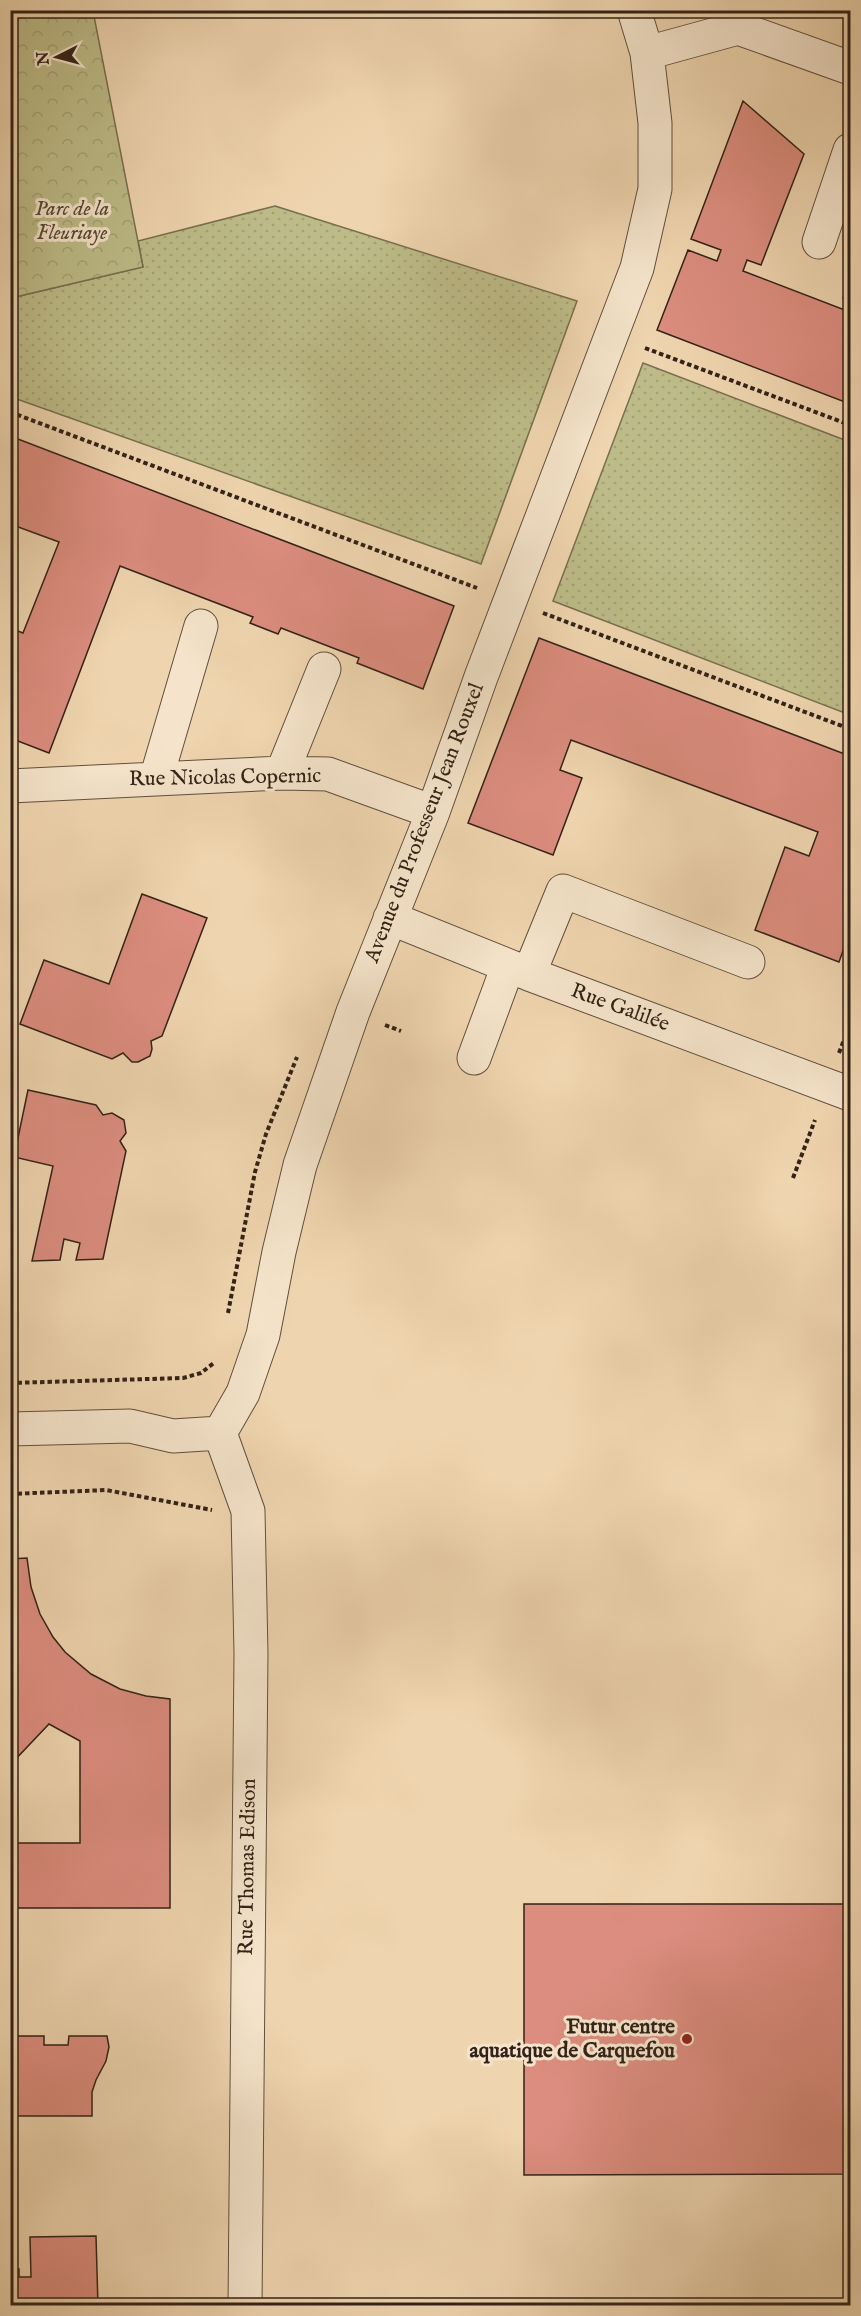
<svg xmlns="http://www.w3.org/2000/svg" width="861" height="2316" font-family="'IM FELL English',serif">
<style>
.grass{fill:url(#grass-dots);stroke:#786f50;stroke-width:1.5}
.park{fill:url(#park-crowns);stroke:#786f50;stroke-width:1.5}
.building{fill:#dc8d7f;stroke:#322217;stroke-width:1.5}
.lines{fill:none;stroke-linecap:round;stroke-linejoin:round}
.minor-casing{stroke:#614f3d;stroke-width:35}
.path{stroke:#322217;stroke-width:4;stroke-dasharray:4.5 3;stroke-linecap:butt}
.minor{stroke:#f5e4cb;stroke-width:33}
.poi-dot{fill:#8f2418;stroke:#f5e4cb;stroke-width:2}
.labels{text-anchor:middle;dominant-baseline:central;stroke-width:6;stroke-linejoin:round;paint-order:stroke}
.park-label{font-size:21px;font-style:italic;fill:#554833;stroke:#f5e4cb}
.street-label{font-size:21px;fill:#322217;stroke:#f5e4cb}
.poi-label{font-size:21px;font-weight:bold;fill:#322217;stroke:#f5e4cb;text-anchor:end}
</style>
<defs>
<pattern id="grass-dots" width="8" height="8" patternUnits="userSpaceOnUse" patternTransform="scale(1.5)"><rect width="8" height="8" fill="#bdbc88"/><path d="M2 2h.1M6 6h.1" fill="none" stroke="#a3a175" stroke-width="1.8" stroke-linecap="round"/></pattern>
<pattern id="park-crowns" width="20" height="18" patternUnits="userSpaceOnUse" patternTransform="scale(1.5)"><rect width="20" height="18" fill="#bdbc88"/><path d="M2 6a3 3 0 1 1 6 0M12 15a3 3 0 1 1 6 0" fill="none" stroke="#a3a175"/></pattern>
</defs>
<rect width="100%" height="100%" fill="#efd5af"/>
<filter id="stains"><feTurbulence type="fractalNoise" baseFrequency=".00333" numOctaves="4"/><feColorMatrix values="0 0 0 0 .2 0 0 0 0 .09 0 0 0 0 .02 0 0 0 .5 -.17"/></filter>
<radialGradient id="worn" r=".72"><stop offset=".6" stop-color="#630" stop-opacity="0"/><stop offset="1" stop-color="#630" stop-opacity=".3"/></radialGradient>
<path class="grass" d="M 275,206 L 577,301 L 481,564 L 11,397 L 11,298 L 143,267 L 138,241 Z
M 643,363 L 850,442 L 850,715 L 553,601 Z"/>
<path class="park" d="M 10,11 L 93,11 L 143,267 L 11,298 Z"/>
<path class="building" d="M 743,101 L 804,154 L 761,265 L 747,260 L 743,271 L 850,312 L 850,404 L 657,330 L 688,250 L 717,261 L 721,250 L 691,239 Z
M 850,278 L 850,300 L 843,298 Z
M 10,436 L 454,606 L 423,689 L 357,663 L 359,658 L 281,628 L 278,634 L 250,623 L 253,617 L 120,566 L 49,753 L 10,738 L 10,628 L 23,633 L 59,542 L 10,524 Z
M 539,638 L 850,756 L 850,931 L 839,962 L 755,930 L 785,847 L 809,856 L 818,832 L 571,740 L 560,770 L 582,778 L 553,855 L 468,823 Z
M 142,894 L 207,918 L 162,1036 L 151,1041 L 152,1049 L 150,1056 L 138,1062 L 132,1062 L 123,1053 L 112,1059 L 20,1024 L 44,960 L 109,984 Z
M 28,1090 L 96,1105 L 103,1115 L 112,1113 L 124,1120 L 126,1133 L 120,1141 L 126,1151 L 103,1259 L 76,1260 L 80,1243 L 64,1239 L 60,1260 L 32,1261 L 53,1166 L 14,1157 Z
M 27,1558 L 31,1587 L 40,1614 L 53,1637 L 65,1652 L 91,1674 L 120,1689 L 146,1696 L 170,1699 L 170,1908 L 10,1908 L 11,1843 L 80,1843 L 80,1741 L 49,1724 L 10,1765 L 10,1559 Z
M 524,1904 L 850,1904 L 850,2174 L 524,2175 Z
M 10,2036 L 44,2036 L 44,2045 L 68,2045 L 69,2036 L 107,2036 L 109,2047 L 106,2061 L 96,2080 L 92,2092 L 92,2116 L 10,2116 Z
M 96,2236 L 98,2306 L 10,2306 L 10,2269 L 19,2269 L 19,2277 L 31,2277 L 30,2237 Z"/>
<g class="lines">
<g class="minor-casing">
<path id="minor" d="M 647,53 L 738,28 L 850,68
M 819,242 L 850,150
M 282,773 L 324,669
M 156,779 L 201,626
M 10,786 L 282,773 L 328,774 L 433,812
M 390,918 L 529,974 L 850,1094
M 529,974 L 563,891 L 748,962
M 474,1058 L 508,966
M 10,1429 L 130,1426 L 173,1436 L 220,1433 L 243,1393 L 263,1335 L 279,1252 L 300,1165 L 353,1012 L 433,812 L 481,677 L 637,268 L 655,189 L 655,123 L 647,53 L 634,10
M 220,1433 L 248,1511 L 251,1653 L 245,2306"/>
</g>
<path class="path" d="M 645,348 L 850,425
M 10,412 L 477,588
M 543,613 L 850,729
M 385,1025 L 401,1031
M 839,1053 L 850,1024
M 793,1178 L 815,1120
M 228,1313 L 255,1172 L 266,1134 L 297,1057
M 10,1383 L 183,1378 L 201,1373 L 215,1362
M 10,1494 L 106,1490 L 212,1510"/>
<use href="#minor" class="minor"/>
</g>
<circle class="poi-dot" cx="687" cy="2039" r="6"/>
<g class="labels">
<g class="park-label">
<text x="72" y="209">Parc de la<tspan x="72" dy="24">Fleuriaye</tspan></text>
</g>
<g class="street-label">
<text transform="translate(225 778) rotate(-1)">Rue Nicolas Copernic</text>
<text transform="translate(425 823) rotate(-69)">Avenue du Professeur Jean Rouxel</text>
<text transform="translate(620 1008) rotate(20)">Rue Galilée</text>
<text transform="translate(248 1867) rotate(-89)">Rue Thomas Edison</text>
</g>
<g class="poi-label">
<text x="675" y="2027">Futur centre<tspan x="675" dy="24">aquatique de Carquefou</tspan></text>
</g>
</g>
<rect width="861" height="2316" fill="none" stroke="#efd5af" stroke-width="36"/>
<rect x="12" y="12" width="837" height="2292" fill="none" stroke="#322217" stroke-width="3"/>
<rect x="18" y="18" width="825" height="2280" fill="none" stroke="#322217" stroke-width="1.5"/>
<g transform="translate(57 57) rotate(264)" stroke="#f5e4cb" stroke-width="4.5" paint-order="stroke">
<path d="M0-4.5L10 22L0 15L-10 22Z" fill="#322217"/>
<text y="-9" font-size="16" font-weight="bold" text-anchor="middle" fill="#322217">N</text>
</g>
<rect width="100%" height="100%" filter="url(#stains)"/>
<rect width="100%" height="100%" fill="url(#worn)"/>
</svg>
